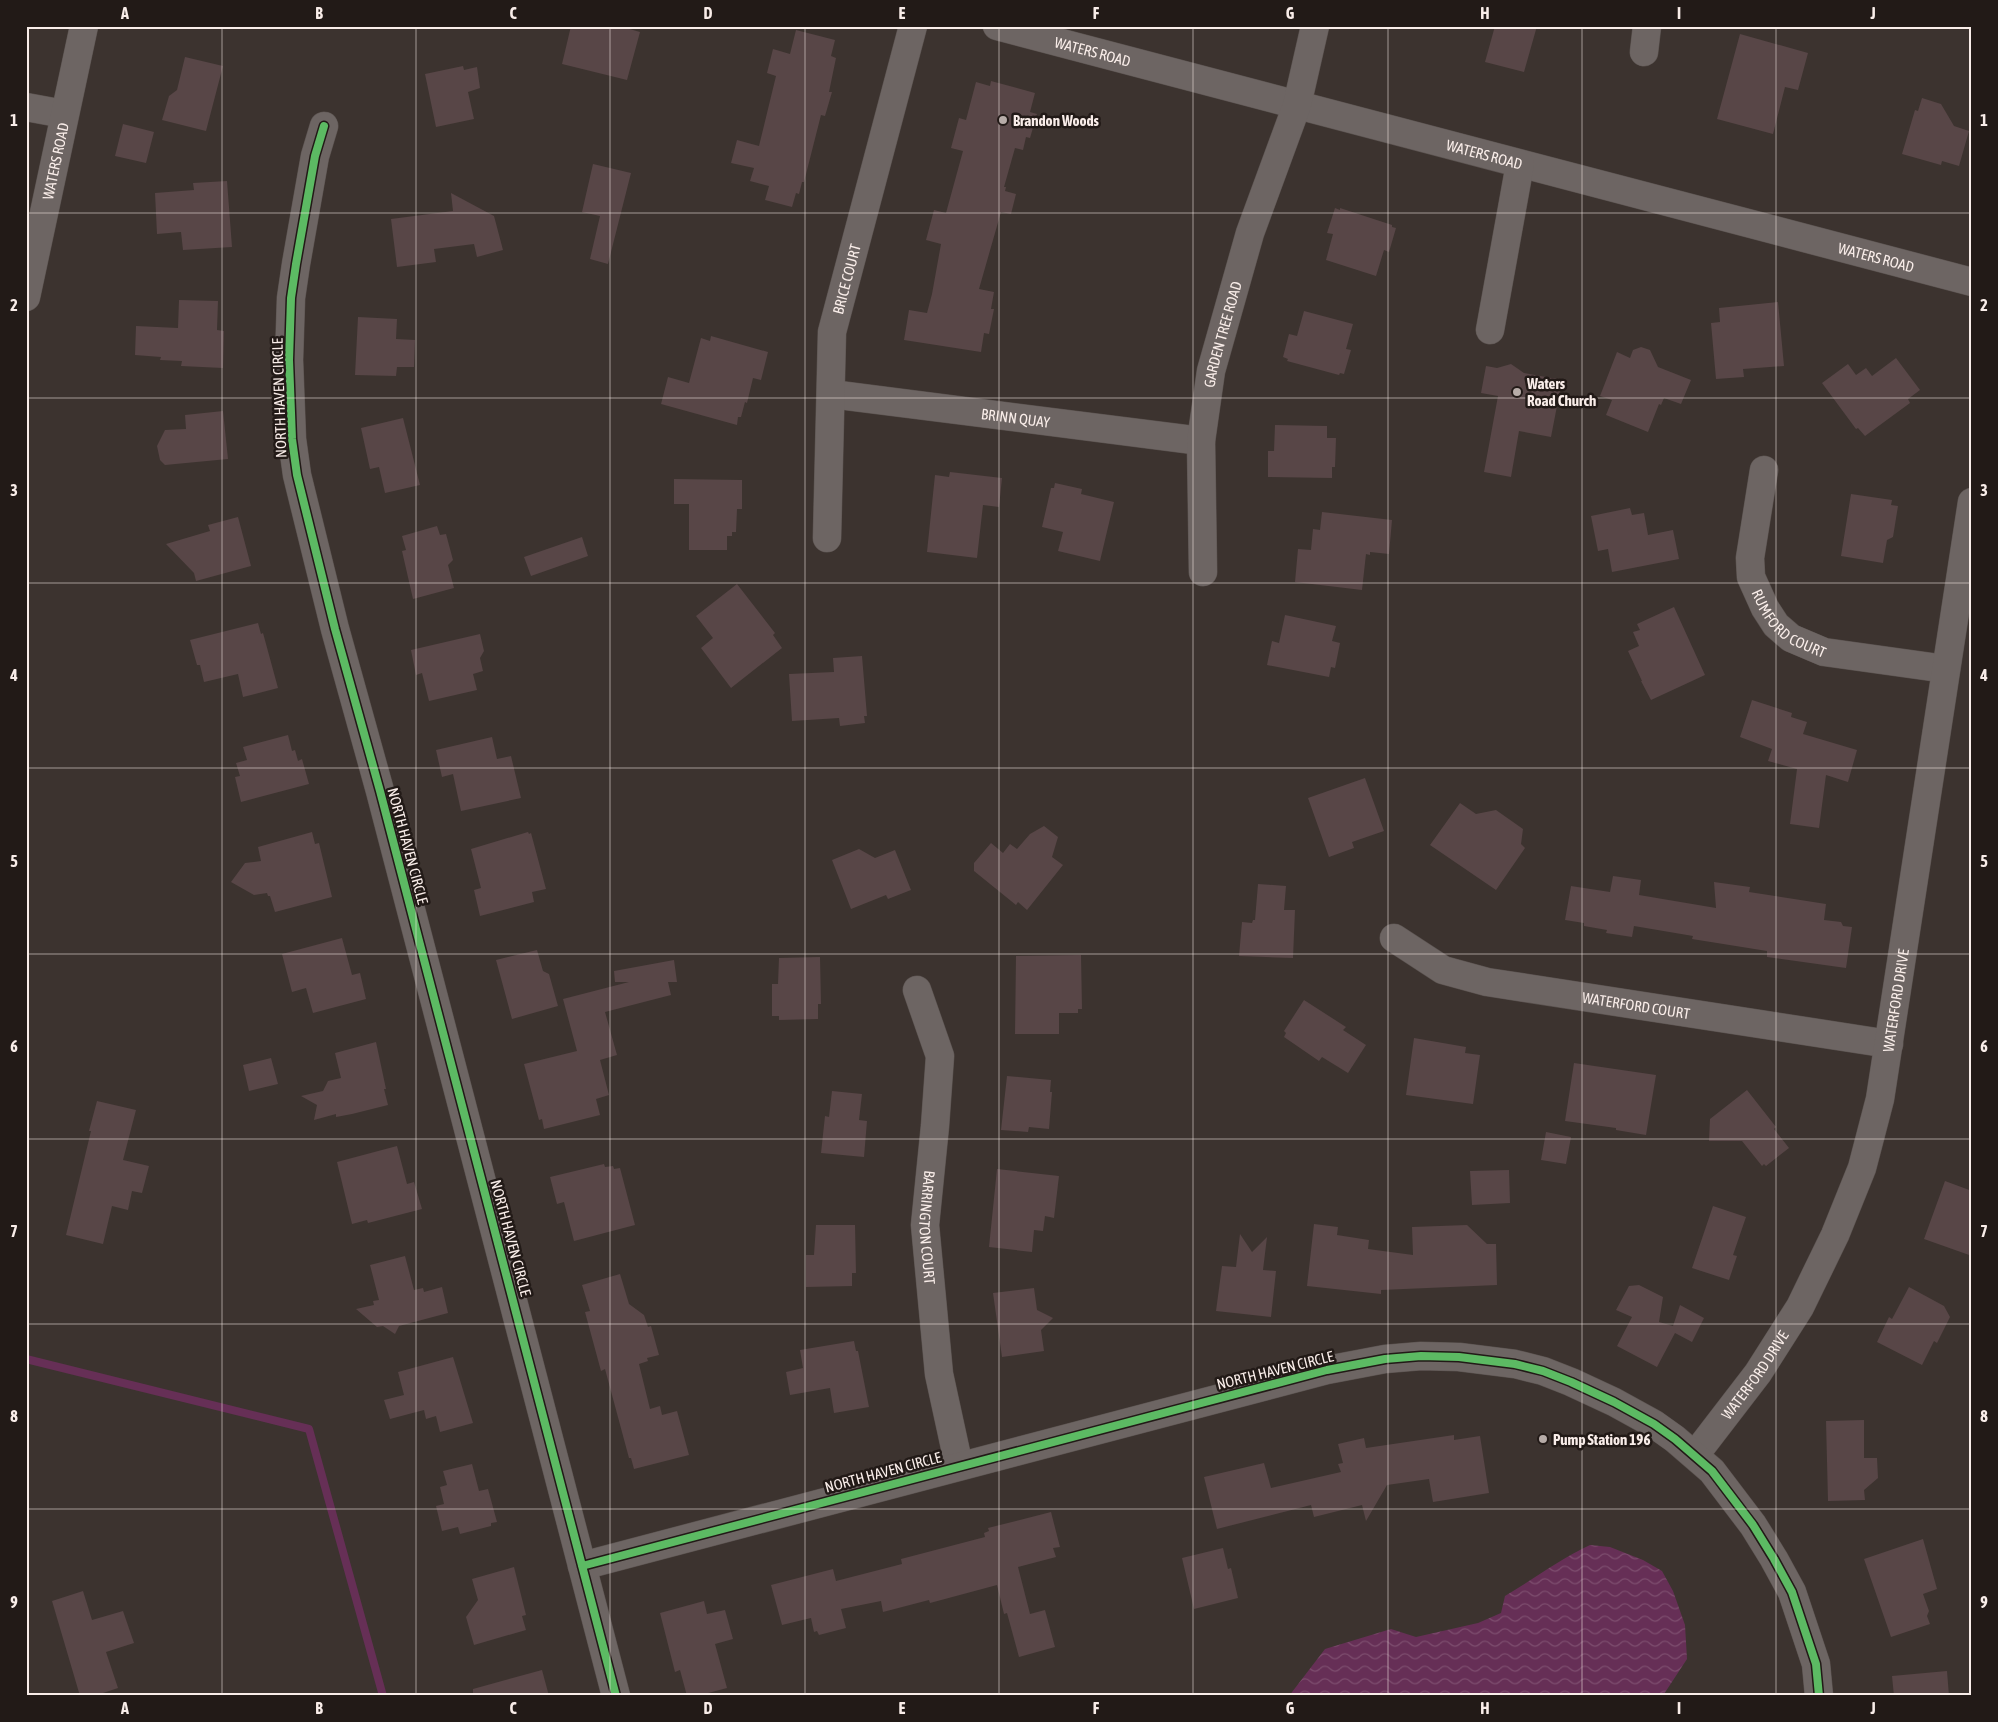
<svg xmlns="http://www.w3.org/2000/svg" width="1998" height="1722" font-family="'Asap Condensed',sans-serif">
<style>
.water{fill:url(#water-waves)}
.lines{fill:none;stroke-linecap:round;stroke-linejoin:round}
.stream{stroke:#662f56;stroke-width:8}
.building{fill:#584647}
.minor-casing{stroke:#5a524f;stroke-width:29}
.minor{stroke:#6d6563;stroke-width:28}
.cycleway-casing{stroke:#221a17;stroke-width:11}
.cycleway{stroke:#5cba63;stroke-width:8}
.grid{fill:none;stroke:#f9ede9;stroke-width:1;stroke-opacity:0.55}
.poi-dot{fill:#b7aca8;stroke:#221a17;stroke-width:2}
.labels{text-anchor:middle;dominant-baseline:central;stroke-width:5;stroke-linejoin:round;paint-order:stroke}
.street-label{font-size:15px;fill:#f9ede9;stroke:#221a17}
.poi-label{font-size:15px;font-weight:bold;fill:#f9ede9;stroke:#221a17;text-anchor:start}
.neatline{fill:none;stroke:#f9ede9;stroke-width:2}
.grid-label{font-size:16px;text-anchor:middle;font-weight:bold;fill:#f9ede9}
</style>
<defs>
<pattern id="water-waves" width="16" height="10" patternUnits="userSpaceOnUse" patternTransform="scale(1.25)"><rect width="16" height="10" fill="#662f56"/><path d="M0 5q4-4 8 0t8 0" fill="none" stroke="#7d4d6e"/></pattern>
</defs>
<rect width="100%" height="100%" fill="#3c332f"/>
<path class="water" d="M 1590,1545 L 1610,1547 L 1643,1560 L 1662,1571 L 1673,1591 L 1685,1625 L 1687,1659 L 1664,1694 L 1289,1696 L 1325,1649 L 1391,1629 L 1416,1637 L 1478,1623 L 1501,1613 L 1505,1596 C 1534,1579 1560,1559 1590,1545 Z"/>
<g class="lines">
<path class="stream" d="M 26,1359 L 309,1429 L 383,1696"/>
</g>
<path class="building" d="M 571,26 L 619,26 L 640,32 L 627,80 L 562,64 Z
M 1495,26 L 1537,26 L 1524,72 L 1485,62 Z
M 796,30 L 835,40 L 831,56 L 836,58 L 829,92 L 832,92 L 825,116 L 821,115 L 804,182 L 802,182 L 799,194 L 796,193 L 792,207 L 765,200 L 769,186 L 750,181 L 754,168 L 731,163 L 737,140 L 759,146 L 776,76 L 767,73 L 773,49 L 790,54 Z
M 1740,34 L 1808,53 L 1798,90 L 1785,87 L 1773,134 L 1717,119 Z
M 185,57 L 223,66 L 206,131 L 162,120 L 169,96 L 177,90 Z
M 463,66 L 464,70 L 477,67 L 480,88 L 468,92 L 474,119 L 436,127 L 425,74 Z
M 991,81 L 1035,93 L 1030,112 L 1037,114 L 1030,138 L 1026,137 L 1023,150 L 1015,148 L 1004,187 L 1006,187 L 1005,191 L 1016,194 L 1011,214 L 1001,212 L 979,289 L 994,292 L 991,309 L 994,309 L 989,334 L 984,333 L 981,352 L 904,340 L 909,310 L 927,313 L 932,294 L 941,244 L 926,240 L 934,210 L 946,213 L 963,151 L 951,148 L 959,118 L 966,120 L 976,82 L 990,86 Z
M 1922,98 L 1941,104 L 1954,126 L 1969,131 L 1959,166 L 1942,161 L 1941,165 L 1902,154 L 1915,110 L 1918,111 Z
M 123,124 L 154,132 L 146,163 L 115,156 Z
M 593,164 L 631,173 L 608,264 L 590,259 L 600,216 L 582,212 Z
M 227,181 L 232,247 L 183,250 L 181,232 L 157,234 L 155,193 L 194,190 L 193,183 Z
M 451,193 L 494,216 L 503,250 L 477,257 L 474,244 L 434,249 L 436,262 L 397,267 L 391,219 L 453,211 Z
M 1335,208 L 1340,210 L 1340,208 L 1392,225 L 1392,227 L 1396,228 L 1389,252 L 1384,250 L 1376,276 L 1326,260 L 1333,234 L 1327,233 Z
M 179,300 L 218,301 L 217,330 L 224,331 L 223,368 L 181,366 L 182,361 L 160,360 L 161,357 L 135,355 L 136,326 L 178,328 Z
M 1778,302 L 1784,366 L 1743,369 L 1744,377 L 1716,379 L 1711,323 L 1720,322 L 1719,308 Z
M 1304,311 L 1353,324 L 1346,349 L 1351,350 L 1344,374 L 1340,373 L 1339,375 L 1287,361 L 1288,359 L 1283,357 L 1289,334 L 1297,336 Z
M 358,317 L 397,319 L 396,339 L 415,340 L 414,367 L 397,367 L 396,376 L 355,375 Z
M 711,336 L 768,352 L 761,380 L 753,378 L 747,403 L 745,402 L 741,417 L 738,417 L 737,425 L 661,404 L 668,377 L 689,383 L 701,338 L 710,341 Z
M 1641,347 L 1650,350 L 1658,367 L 1691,380 L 1681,404 L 1664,398 L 1661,405 L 1659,404 L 1648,432 L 1606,415 L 1612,400 L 1600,396 L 1617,352 L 1630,358 L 1633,350 Z
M 1896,358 L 1920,390 L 1908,399 L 1910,403 L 1865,436 L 1858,428 L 1856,429 L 1822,383 L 1848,364 L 1856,375 L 1866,368 L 1872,376 Z
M 1511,364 L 1524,373 L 1562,380 L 1551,437 L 1519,431 L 1511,477 L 1484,472 L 1498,396 L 1481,393 L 1486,366 L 1497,368 Z
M 223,411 L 228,459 L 165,465 L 160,460 L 157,446 L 165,430 L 186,429 L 185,415 Z
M 403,418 L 420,485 L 385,493 L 379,467 L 370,469 L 361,428 Z
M 1275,425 L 1327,426 L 1327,438 L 1336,438 L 1335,467 L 1332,467 L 1332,478 L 1268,477 L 1268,451 L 1274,451 Z
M 950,472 L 1002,478 L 999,507 L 983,505 L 977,558 L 927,552 L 935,475 L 949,477 Z
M 674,479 L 742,480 L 742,509 L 737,509 L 736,532 L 732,532 L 732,536 L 727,536 L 727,550 L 689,550 L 689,504 L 674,504 Z
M 1055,483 L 1082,489 L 1081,494 L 1114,502 L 1100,561 L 1058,551 L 1063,532 L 1042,527 L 1051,488 L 1054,488 Z
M 1851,494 L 1892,500 L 1891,505 L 1898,506 L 1893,537 L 1887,540 L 1883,563 L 1841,556 Z
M 1630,508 L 1632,515 L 1644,513 L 1648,535 L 1673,530 L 1679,559 L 1612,572 L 1608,549 L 1598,551 L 1591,516 Z
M 1322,512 L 1392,520 L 1389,554 L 1370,552 L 1370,555 L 1366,554 L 1362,590 L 1295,582 L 1298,549 L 1311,550 L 1313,529 L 1320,530 Z
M 238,517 L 251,566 L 196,581 L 194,573 L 166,544 L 210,531 L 208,525 Z
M 437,526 L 440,535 L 446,534 L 453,560 L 448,565 L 454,588 L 413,599 L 402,551 L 406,550 L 402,536 Z
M 582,537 L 588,556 L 531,576 L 524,557 Z
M 737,584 L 775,633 L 773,635 L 782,648 L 731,688 L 701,648 L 713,638 L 696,616 Z
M 1674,607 L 1705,675 L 1651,700 L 1641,681 L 1642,681 L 1628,651 L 1639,646 L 1633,632 L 1640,630 L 1637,624 Z
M 1285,615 L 1336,626 L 1332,641 L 1340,643 L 1335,668 L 1331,667 L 1329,677 L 1267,665 L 1272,641 L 1279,643 Z
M 258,623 L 261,634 L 263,633 L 278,688 L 243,697 L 238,674 L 204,682 L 200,665 L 197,665 L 190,640 Z
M 480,634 L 484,651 L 480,658 L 483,671 L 473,674 L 477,690 L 429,701 L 422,673 L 416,675 L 411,650 Z
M 862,656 L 867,716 L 864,716 L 865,723 L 840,726 L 839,718 L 792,721 L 789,674 L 834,672 L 833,658 Z
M 1752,700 L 1792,713 L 1791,717 L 1807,722 L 1803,734 L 1857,750 L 1848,782 L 1826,775 L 1819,828 L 1790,824 L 1797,769 L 1768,761 L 1772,749 L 1740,737 Z
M 288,735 L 292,751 L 295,750 L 298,761 L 302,759 L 309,784 L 241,802 L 235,777 L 240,776 L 236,763 L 247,760 L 243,747 Z
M 492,737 L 497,759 L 511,756 L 521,798 L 461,811 L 453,774 L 442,777 L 436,750 Z
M 1365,778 L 1384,831 L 1352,842 L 1354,848 L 1329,857 L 1308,798 Z
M 1460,803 L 1476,814 L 1496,810 L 1523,829 L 1521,844 L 1525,848 L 1496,890 L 1430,845 Z
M 1044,826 L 1058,837 L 1052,857 L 1063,865 L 1027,910 L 1018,902 L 1016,905 L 974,871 L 974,863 L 991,843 L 1003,853 L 1010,844 L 1017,849 L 1030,834 Z
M 312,832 L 315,844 L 319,843 L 332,897 L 275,912 L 270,896 L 268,896 L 267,893 L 254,895 L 231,882 L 245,863 L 261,861 L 258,847 Z
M 528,832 L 529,834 L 531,833 L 546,889 L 532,892 L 534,902 L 480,916 L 474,890 L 481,888 L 471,849 Z
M 859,849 L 875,858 L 895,850 L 911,890 L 888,899 L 886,895 L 851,909 L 832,860 Z
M 1613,876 L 1641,880 L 1639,895 L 1716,908 L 1714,882 L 1750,887 L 1749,892 L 1826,904 L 1824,920 L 1841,922 L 1843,926 L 1852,927 L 1846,968 L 1767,957 L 1767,951 L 1692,939 L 1693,936 L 1634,926 L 1632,937 L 1606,933 L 1607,930 L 1584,926 L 1584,923 L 1565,920 L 1571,886 L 1610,892 Z
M 1258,884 L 1286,886 L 1284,910 L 1295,910 L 1293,958 L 1239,956 L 1242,922 L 1252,923 L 1253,920 L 1255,920 Z
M 342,938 L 352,975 L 360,973 L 366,999 L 313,1013 L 306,988 L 292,992 L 282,954 Z
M 537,950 L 543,971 L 549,974 L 558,1006 L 512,1019 L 496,960 Z
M 1081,955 L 1082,1009 L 1078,1009 L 1078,1013 L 1059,1013 L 1059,1034 L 1015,1034 L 1016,956 Z
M 820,957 L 821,1004 L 818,1004 L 818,1019 L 779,1020 L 779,1016 L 772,1016 L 772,984 L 778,984 L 779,958 Z
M 674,960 L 677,982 L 668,982 L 671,995 L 605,1012 L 617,1055 L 600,1060 L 609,1095 L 596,1099 L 600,1115 L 544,1129 L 542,1119 L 539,1120 L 524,1064 L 577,1051 L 563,999 L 629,982 L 615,982 L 614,971 Z
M 1304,1000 L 1346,1027 L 1343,1030 L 1366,1045 L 1348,1073 L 1322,1057 L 1319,1061 L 1284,1037 L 1286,1033 L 1284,1031 Z
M 1414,1038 L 1466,1047 L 1465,1053 L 1480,1055 L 1473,1104 L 1406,1095 Z
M 376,1042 L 386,1089 L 384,1089 L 388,1105 L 352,1114 L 336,1117 L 336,1114 L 314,1120 L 317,1105 L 301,1096 L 323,1091 L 328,1081 L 341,1078 L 335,1053 Z
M 271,1058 L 278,1084 L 249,1091 L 243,1065 Z
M 1574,1063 L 1656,1075 L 1646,1135 L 1616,1130 L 1616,1128 L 1565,1121 Z
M 1007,1076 L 1051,1080 L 1050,1092 L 1052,1092 L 1049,1129 L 1029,1127 L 1028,1132 L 1001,1130 Z
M 1747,1090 L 1776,1127 L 1774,1129 L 1789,1148 L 1766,1166 L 1764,1164 L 1762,1166 L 1742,1141 L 1709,1141 L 1710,1119 Z
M 832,1091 L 862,1094 L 859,1120 L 867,1121 L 864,1157 L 821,1153 L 825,1116 L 829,1117 Z
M 97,1101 L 136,1110 L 123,1160 L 149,1166 L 142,1193 L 132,1191 L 128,1210 L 112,1206 L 103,1244 L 66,1235 L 91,1131 L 89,1131 Z
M 1546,1132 L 1571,1137 L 1566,1164 L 1541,1160 Z
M 397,1146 L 407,1184 L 414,1182 L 422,1209 L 368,1223 L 367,1220 L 352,1224 L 337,1162 Z
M 604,1164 L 605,1167 L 613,1166 L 614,1169 L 620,1168 L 635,1225 L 574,1241 L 564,1202 L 557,1204 L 550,1177 Z
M 997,1169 L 1059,1176 L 1054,1218 L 1045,1216 L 1043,1231 L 1034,1230 L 1032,1252 L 989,1247 Z
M 1509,1170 L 1510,1203 L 1472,1205 L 1470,1171 Z
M 1945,1181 L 1972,1191 L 1972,1256 L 1924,1239 Z
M 1713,1206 L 1746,1217 L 1733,1255 L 1737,1256 L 1729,1280 L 1692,1268 Z
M 1314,1224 L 1338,1227 L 1337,1235 L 1369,1240 L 1368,1249 L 1413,1255 L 1412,1227 L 1467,1225 L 1487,1244 L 1496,1244 L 1497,1285 L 1381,1290 L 1381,1294 L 1307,1286 Z
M 816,1225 L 855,1225 L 856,1273 L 852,1273 L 852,1286 L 806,1287 L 806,1255 L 814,1255 Z
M 1240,1234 L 1252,1252 L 1267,1237 L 1263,1270 L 1276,1271 L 1271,1317 L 1216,1311 L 1222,1266 L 1236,1267 Z
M 405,1256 L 414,1290 L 423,1288 L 424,1292 L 442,1287 L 448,1313 L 399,1326 L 395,1334 L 383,1326 L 377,1327 L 356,1309 L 374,1305 L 373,1301 L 379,1300 L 370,1265 Z
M 620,1274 L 629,1304 L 644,1315 L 648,1327 L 651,1326 L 659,1355 L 647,1358 L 648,1361 L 639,1364 L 650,1409 L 660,1406 L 662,1415 L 677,1411 L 689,1455 L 634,1469 L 631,1458 L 629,1458 L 605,1369 L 601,1371 L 585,1312 L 590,1311 L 582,1285 Z
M 1639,1285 L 1663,1297 L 1659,1322 L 1673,1326 L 1680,1305 L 1704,1318 L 1692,1342 L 1675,1333 L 1657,1367 L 1617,1346 L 1632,1317 L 1616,1310 L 1629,1286 Z
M 1909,1287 L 1944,1306 L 1950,1317 L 1937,1343 L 1934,1341 L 1922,1365 L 1877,1342 L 1889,1317 L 1892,1319 Z
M 1034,1288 L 1037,1310 L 1053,1318 L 1041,1330 L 1044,1351 L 1002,1357 L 993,1293 Z
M 854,1341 L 856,1351 L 858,1351 L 869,1407 L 834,1413 L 830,1388 L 790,1395 L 786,1372 L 803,1368 L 800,1350 Z
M 453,1357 L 473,1423 L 440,1432 L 436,1416 L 426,1419 L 424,1410 L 390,1419 L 384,1400 L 404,1395 L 398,1372 Z
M 1864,1420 L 1864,1458 L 1877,1458 L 1878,1478 L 1864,1490 L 1865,1500 L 1828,1501 L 1826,1421 Z
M 1454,1435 L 1454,1440 L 1480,1436 L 1489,1493 L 1433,1502 L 1429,1479 L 1387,1485 L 1366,1521 L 1362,1505 L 1314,1517 L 1311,1505 L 1217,1529 L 1204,1477 L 1264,1463 L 1271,1488 L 1341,1472 L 1338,1464 L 1343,1463 L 1338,1444 L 1364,1438 L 1366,1448 Z
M 472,1464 L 479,1491 L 488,1489 L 497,1522 L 491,1523 L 491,1526 L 460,1534 L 458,1527 L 442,1531 L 436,1506 L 444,1504 L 440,1487 L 447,1485 L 443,1471 Z
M 1051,1512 L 1060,1547 L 1053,1548 L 1056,1557 L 1018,1567 L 1030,1614 L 1045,1610 L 1055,1647 L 1019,1657 L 1007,1613 L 1004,1614 L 997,1585 L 930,1603 L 929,1600 L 883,1612 L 881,1601 L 841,1609 L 846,1628 L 819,1635 L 817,1631 L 814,1632 L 811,1618 L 782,1625 L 771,1585 L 833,1569 L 836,1581 L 902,1564 L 901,1559 L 985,1537 L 984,1533 L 989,1531 L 988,1528 Z
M 1923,1539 L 1937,1589 L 1923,1594 L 1929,1611 L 1927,1616 L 1930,1624 L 1891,1637 L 1864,1559 Z
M 1223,1548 L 1228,1569 L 1231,1568 L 1238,1598 L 1194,1609 L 1182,1558 Z
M 514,1567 L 526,1615 L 522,1616 L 526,1630 L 474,1645 L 466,1617 L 478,1600 L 472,1579 Z
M 83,1591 L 92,1620 L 123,1611 L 134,1643 L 106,1652 L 118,1688 L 94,1696 L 80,1696 L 52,1601 Z
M 704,1601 L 707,1614 L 725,1610 L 733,1639 L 715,1644 L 727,1688 L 697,1696 L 687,1696 L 680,1670 L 675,1672 L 660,1613 Z
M 542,1670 L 549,1696 L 473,1696 L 473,1689 Z
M 1947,1671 L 1949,1696 L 1894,1696 L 1892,1676 Z"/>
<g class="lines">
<g class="minor-casing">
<g id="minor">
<path id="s1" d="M 997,26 L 1972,282"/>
<path d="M 1644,52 L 1647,26"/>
<path d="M 26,107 L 64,114"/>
<path d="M 324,126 L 315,156 L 296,264 L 291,298 L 289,360 L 292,439 L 297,475 L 335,629 L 380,791 L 616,1696"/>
<path id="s2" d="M 26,297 L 84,26"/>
<path d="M 1490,330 L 1520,164"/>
<path id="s3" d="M 831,394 L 1201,441"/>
<path id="s4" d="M 1764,470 L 1750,558 L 1751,577 L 1765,608 L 1776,625 L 1791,638 L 1824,652 L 1946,669"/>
<path id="s5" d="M 827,538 L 832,332 L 913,26"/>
<path id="s6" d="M 1203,572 L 1201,441 L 1211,371 L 1250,233 L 1297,105 L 1315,26"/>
<path id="s7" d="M 1394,938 L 1443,970 L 1487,982 L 1889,1044"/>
<path id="s8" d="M 917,990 L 940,1056 L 935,1126 L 925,1225 L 939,1374 L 959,1466"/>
<path id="s9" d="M 1695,1455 L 1758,1373 L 1800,1307 L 1835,1235 L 1862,1168 L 1880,1099 L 1972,502"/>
<path d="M 582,1566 L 1327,1370 L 1385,1359 L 1421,1356 L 1459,1357 L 1515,1364 L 1543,1371 L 1571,1382 L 1614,1402 L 1654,1424 L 1675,1439 L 1712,1471 L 1753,1525 L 1774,1559 L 1792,1592 L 1816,1664 L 1819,1696"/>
</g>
</g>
<use href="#minor" class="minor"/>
<g class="cycleway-casing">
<path id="cycleway" d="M 324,126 L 315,156 L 296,264 L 291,298 L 289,360 L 292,439 L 297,475 L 335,629 L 380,791 L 616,1696
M 582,1566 L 1327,1370 L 1385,1359 L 1421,1356 L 1459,1357 L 1515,1364 L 1543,1371 L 1571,1382 L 1614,1402 L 1654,1424 L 1675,1439 L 1712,1471 L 1753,1525 L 1774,1559 L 1792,1592 L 1816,1664 L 1819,1696"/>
</g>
<use href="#cycleway" class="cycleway"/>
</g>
<path class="grid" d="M 222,26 L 222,1696M 416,26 L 416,1696M 610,26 L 610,1696M 805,26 L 805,1696M 999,26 L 999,1696M 1193,26 L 1193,1696M 1388,26 L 1388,1696M 1582,26 L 1582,1696M 1776,26 L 1776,1696M 26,213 L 1972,213M 26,398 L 1972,398M 26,583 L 1972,583M 26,768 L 1972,768M 26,954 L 1972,954M 26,1139 L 1972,1139M 26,1324 L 1972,1324M 26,1509 L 1972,1509"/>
<g class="poi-dot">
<circle cx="1003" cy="120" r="5"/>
<circle cx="1517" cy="392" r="5"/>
<circle cx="1543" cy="1439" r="5"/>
</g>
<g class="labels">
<g class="street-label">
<text stroke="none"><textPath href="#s1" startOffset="99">WATERS ROAD</textPath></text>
<text stroke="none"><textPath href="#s1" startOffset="504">WATERS ROAD</textPath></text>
<text stroke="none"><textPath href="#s2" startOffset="139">WATERS ROAD</textPath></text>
<text stroke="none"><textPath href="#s1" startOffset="909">WATERS ROAD</textPath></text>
<text stroke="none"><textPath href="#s5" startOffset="261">BRICE COURT</textPath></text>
<text stroke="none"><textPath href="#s6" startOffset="240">GARDEN TREE ROAD</textPath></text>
<text transform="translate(279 398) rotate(-92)">NORTH HAVEN CIRCLE</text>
<text stroke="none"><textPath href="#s3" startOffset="186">BRINN QUAY</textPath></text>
<text stroke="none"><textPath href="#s4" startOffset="171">RUMFORD COURT</textPath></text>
<text transform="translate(408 846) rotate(75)">NORTH HAVEN CIRCLE</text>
<text stroke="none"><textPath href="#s9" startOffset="505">WATERFORD DRIVE</textPath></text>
<text stroke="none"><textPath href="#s7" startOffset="255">WATERFORD COURT</textPath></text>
<text stroke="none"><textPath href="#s8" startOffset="242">BARRINGTON COURT</textPath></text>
<text transform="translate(511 1238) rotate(75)">NORTH HAVEN CIRCLE</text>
<text transform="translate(1275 1370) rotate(-14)">NORTH HAVEN CIRCLE</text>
<text stroke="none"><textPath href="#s9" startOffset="100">WATERFORD DRIVE</textPath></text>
<text transform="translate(883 1472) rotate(-15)">NORTH HAVEN CIRCLE</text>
</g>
<g class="poi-label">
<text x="1013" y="120">Brandon Woods</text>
<text x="1527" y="383">Waters<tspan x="1527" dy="17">Road Church</tspan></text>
<text x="1553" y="1439">Pump Station 196</text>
</g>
</g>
<rect width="1998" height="1722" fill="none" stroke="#221a17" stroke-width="55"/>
<rect x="28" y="28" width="1942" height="1666" class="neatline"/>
<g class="grid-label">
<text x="125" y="19">A</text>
<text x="319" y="19">B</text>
<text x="513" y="19">C</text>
<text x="708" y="19">D</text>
<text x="902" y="19">E</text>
<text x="1096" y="19">F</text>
<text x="1290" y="19">G</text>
<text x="1485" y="19">H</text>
<text x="1679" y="19">I</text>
<text x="1873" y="19">J</text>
<text x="14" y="126">1</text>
<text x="1984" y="126">1</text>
<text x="14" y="311">2</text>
<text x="1984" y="311">2</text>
<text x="14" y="496">3</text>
<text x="1984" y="496">3</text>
<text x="14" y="681">4</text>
<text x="1984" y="681">4</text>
<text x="14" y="867">5</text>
<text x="1984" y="867">5</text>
<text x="14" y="1052">6</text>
<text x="1984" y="1052">6</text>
<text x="14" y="1237">7</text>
<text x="1984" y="1237">7</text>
<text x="14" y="1422">8</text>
<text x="1984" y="1422">8</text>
<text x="14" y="1608">9</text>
<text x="1984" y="1608">9</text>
<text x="125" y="1714">A</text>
<text x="319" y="1714">B</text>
<text x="513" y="1714">C</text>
<text x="708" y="1714">D</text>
<text x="902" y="1714">E</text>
<text x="1096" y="1714">F</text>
<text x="1290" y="1714">G</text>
<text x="1485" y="1714">H</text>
<text x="1679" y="1714">I</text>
<text x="1873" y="1714">J</text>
</g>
</svg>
